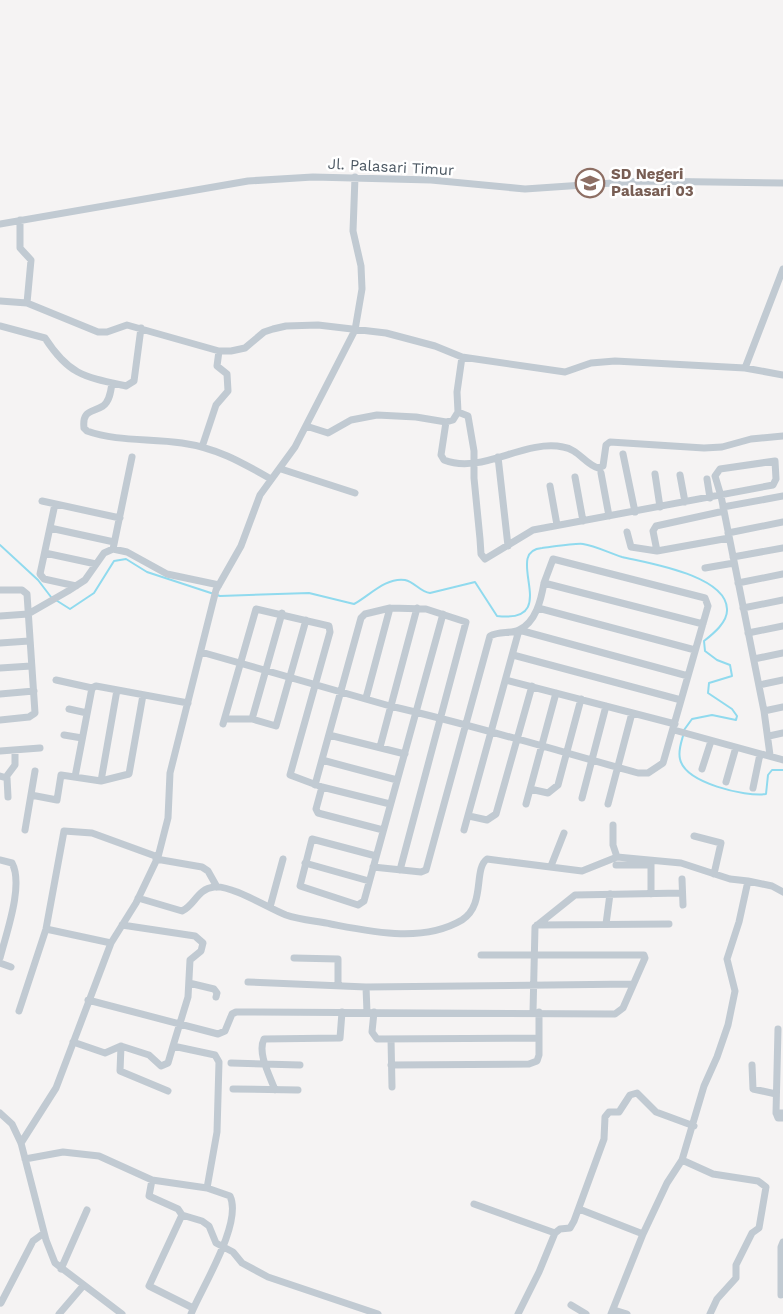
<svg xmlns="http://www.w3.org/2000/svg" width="783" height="1314" font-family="'Work Sans',sans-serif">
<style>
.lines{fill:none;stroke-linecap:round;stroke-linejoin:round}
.stream{stroke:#90daee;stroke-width:2}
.minor{stroke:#c1cad2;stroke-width:7}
.labels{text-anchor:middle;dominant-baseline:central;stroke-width:5;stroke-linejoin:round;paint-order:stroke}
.street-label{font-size:15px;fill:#4a5661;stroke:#fff}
.education-label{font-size:15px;font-weight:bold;fill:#785e54;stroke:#fff;text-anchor:start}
</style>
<rect width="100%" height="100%" fill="#f5f3f3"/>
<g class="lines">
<path class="stream" d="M 0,545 L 38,580 L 51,597 L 70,609 L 94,593 L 114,561 L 126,559 L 147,572 L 220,596 L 309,593 L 354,604 C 369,596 386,577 405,580 C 415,582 420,592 430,593 L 475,582 L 497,616 C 564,624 501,551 542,548 C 551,547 576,543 583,544 C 596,546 609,553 622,557 C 647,563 726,575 727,609 C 728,622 713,634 704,641 L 705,651 L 717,660 L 730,665 L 732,676 L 709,683 L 708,693 L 732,709 L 737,716 L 736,720 L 712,715 L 692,719 L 684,730
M 683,736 C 681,743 678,751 680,759 C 685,783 745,797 766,794 L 768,775 L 772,770 L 783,770"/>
<path class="minor" d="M 20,220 L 20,248 L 31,260 L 27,303
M 0,224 L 248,181 L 313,177 L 431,180 L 525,189 L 642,181 L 783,183
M 0,301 L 27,303 L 98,332 L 107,332 L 127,325 L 219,351 L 231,351 L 245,348 L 264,332 L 273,329 L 286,326 L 318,325 L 386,333 L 435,346 L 462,357 L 565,372 L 591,363 L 615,361 L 745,368 L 783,375
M 0,326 L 45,338 C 69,375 84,377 126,386 L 134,381 L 141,328
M 745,368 L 783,269
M 112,383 C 111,390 110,401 103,406 C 92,413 82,410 84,428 L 87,431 C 117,442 151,438 182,443 C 217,448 241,462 271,479
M 458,412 L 468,416 L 474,451 L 474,478 L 480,539 L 481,554 L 485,559 L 533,530 L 773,485 L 776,479 L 775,461 L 720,469 L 715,476 L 721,496 L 764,711 L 770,755
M 446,422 L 441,455 L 444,460 C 482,475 524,439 563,447 C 578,449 585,464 598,468 L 603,466 L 606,445 L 610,442 L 704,448 L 722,447 L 751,439 L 783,436
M 306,426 L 328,433 L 351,420 L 377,415 L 416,417 L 446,422 L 453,420 L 458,412 L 457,392 L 462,357
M 202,447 L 216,405 L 228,391 L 227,374 L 217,366 L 219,351
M 623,454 L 635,512
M 498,457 L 508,546
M 281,469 L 355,493
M 601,473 L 609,516
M 655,474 L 660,507
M 680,475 L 685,502
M 575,477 L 583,521
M 707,479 L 710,498
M 550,486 L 557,525
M 42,501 L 120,518
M 55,504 L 40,574 L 44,579 L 76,586
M 723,507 L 783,496
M 50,528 L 114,542
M 627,532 L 631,547 L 657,551 L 729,538
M 728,533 L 783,522
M 113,549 L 132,457
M 657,551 L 653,531 L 656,526 L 724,511
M 45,553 L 96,564
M 733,557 L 783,548
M 705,568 L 734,563
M 544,583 L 553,559 L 705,598 L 708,606 L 688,676
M 738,583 L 783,574
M 0,590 L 22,590 L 27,594 L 35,713 L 29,717 L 0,720
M 538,608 L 695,650
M 743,608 L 783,600
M 0,616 L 28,614 L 68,591 L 85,580 L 104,553 L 113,549 L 127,552 L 167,574 L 219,585
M 748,633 L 783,626
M 0,643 L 29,641
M 201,652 L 390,706 C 473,725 555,750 638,773 L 648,773 L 663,763 L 688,676 L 519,630 L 464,830
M 513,655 L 681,700
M 754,659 L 783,653
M 0,668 L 31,666
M 56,680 L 92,688
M 506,680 L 675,724
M 759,685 L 783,680
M 0,694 L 34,691
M 366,698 L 390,608 L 426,609 L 466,622 L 400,870
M 69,709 L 87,713
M 764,711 L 783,707
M 225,719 L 252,719 L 276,726 L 306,620
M 252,719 L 282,613
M 223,724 L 256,609 L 329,626 L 330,632 L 290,775 L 322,787 L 316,809 L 318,813 L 383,830
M 674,730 L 783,760
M 64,735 L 82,738
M 329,735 L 405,754
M 769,736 L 783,733
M 380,747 L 417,608
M 0,751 L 40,748
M 322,760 L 397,780
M 702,769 L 711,741
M 0,776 L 7,778 L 8,797
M 6,777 L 15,765 L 15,750
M 75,777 L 92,688 L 96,686 L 188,703
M 101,781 L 117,690
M 726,782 L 736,747
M 315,785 L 361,618 L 365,614 L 390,608
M 322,787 L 390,804
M 753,788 L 760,754
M 530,789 L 548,793 L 558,785 L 581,699
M 31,795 L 57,800 L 61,775 L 101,781 L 129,774 L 143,695
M 582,798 L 606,706
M 526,804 L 556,693
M 608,804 L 632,713
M 469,816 L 487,820 L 496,814 L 532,686
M 613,825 L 613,845 L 617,857
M 25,830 L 35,771
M 694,836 L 721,843 L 714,874
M 376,856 L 312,839 L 300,886 L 358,905 L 364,901 L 443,614
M 156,859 L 202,867 L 208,871 L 217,887
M 0,860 L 12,863 C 24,885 6,934 0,958
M 651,862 L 651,894
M 305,863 L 369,881
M 616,865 L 646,865
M 551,866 L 564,833
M 373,867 L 421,872 L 426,870 L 490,636 C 499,631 510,634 519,630 C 536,622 541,600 544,583 L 703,624
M 682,879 L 683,905
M 748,881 L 772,886 L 783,892
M 138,898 L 182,911 C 195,905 197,889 214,887 C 232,885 268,908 286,915 C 300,920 317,921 331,924 C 373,932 423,943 462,920 C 486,905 473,869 487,859 L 582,871 L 617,857 L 681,863 L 730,879 L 748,881 L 739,922 L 727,959 L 735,991 L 728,1025 L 717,1057 L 704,1086 L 682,1160 L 667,1183 L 643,1234 L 611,1314
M 270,907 L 283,859
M 606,924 L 610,894
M 122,925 L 195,936 L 203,943 L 201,951 L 190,960 L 188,997 L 173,1046 L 215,1055 L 219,1062 L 217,1132 L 207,1188
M 537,925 L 669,924
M 46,929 L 111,943
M 294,958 L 338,959 L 338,984
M 0,963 L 11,967
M 248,982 L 366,987 L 633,984
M 189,983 L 214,989 L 217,993 L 216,997
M 366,987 L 367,1012
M 88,1000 L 218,1034 L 225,1031 L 232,1014 L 236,1012 L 615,1014 L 623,1008 L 645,958 L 644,955 L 481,955
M 19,1011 L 46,929 L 64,831 L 92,833 L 158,857
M 374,1012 L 372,1032 L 377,1039 L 538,1038
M 533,1012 L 535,927 L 575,895 L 682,893
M 391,1039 L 392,1087
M 73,1042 L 105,1053 L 121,1046 L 149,1055 L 161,1066 L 168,1063 L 173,1046
M 121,1046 L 120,1071 L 168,1091
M 231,1063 L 300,1065
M 391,1065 L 529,1064 L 537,1061 L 539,1055 L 539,1012
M 752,1065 L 753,1089 L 776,1094
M 233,1089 L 298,1090
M 275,1090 C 270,1076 257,1053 264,1039 L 340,1038 L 342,1012
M 0,1113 L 12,1124 L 21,1143 L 46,1240 L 55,1263 L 122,1314
M 776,1113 L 778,1029
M 783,1113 L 776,1113 L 778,1118 L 783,1118
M 21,1143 L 56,1088 L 111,943 L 136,903 L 158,857 L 168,818 L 170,773 L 216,590 L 241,546 L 260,495 L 295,447 L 355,330 L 362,289 L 361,266 L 353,231 L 355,177
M 25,1159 L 63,1152 L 99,1156 L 152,1180 L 207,1188 L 230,1196 C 243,1223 201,1289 191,1314
M 682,1160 L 713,1174 L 758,1181 L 766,1187 L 759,1228 L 752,1233 L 736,1265 L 736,1278 L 717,1299 L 710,1314
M 152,1180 L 149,1196 L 178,1209 L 182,1215 L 149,1286 L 193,1308
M 474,1204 L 555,1233
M 579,1209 L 643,1234
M 182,1215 L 202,1221 L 209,1226 L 216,1243 L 233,1252 L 242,1263 L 268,1277 L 378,1314
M 61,1269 L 87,1210
M 781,1295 L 781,1247 L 783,1242
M 1,1303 L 33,1241 L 44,1233
M 571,1305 L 586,1314
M 614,1310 L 627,1314
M 59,1314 L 83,1286
M 518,1314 L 539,1272 L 555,1233 L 560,1229 L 570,1228 L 574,1221 L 604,1139 L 605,1117 L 609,1112 L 619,1112 L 630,1095 L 637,1093 L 656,1112 L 694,1126"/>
</g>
<defs>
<g id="school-ring" transform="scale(1.5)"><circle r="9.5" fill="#fff" stroke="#8d6e63" stroke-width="1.5"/><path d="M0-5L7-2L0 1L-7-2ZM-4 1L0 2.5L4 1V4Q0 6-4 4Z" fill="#8d6e63"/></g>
</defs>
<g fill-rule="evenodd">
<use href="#school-ring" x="590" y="183"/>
</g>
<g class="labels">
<g class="street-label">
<text transform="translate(391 167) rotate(3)">Jl. Palasari Timur</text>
</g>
<g class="education-label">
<text x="611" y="174">SD Negeri<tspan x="611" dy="17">Palasari 03</tspan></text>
</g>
</g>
</svg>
